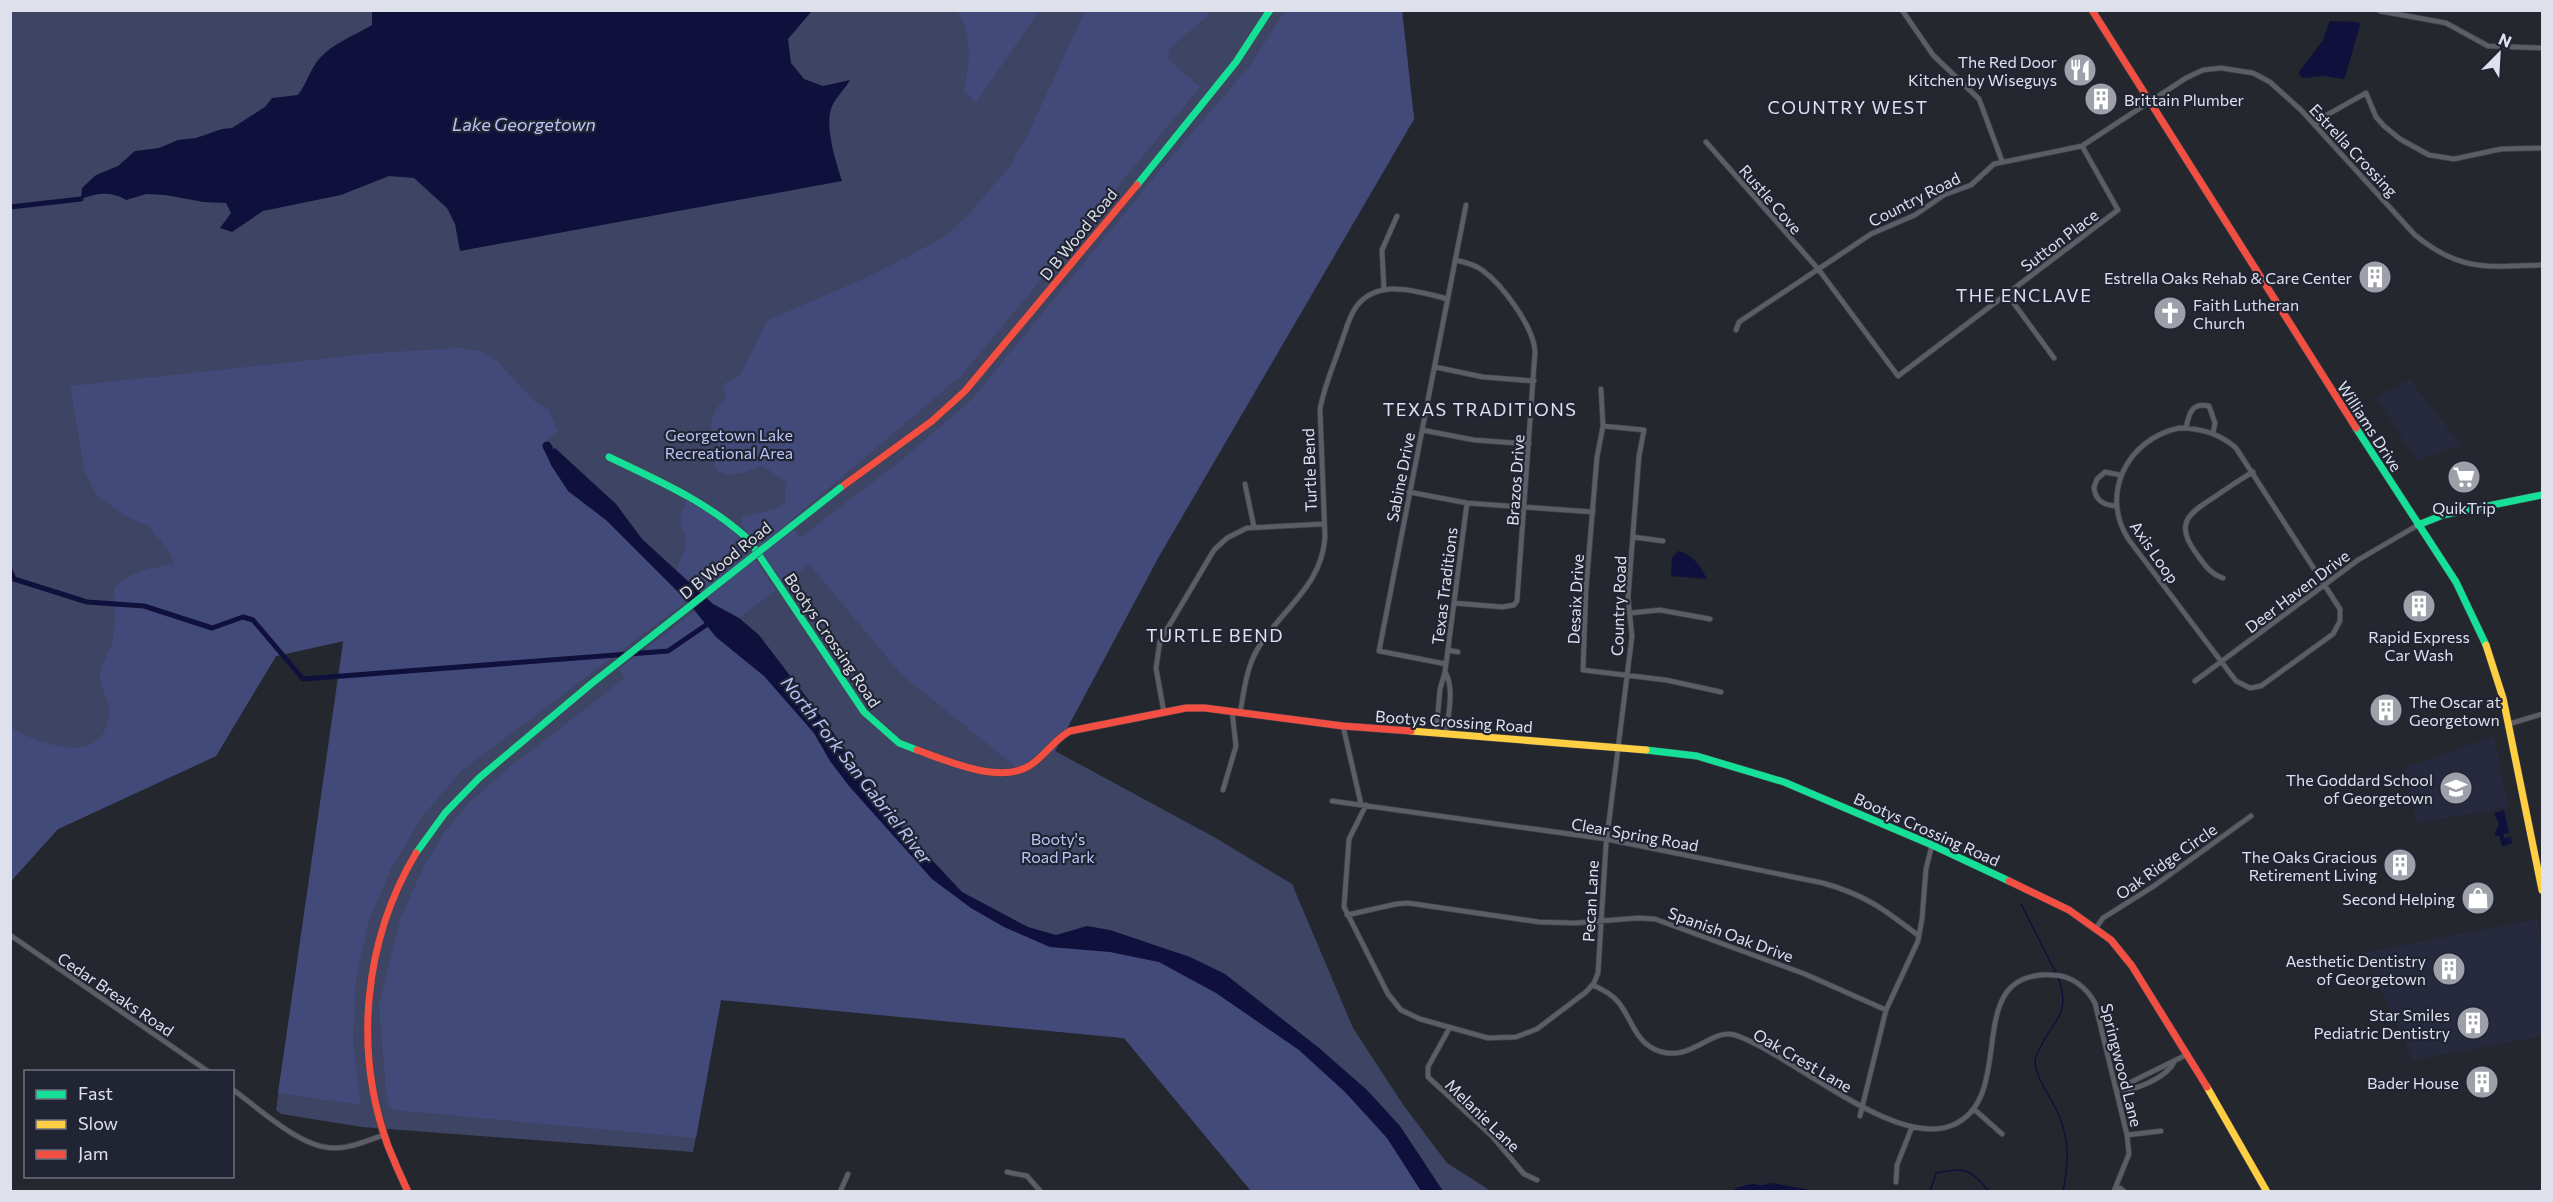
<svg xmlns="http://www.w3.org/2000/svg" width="2553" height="1202" font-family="Commissioner,sans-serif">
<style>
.built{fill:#272a3e}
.green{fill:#3e4464}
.forest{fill:#424a79}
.water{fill:#10103d}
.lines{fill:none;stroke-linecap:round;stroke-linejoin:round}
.stream{stroke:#10103d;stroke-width:1.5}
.canal{stroke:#10103d;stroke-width:5}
.river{stroke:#10103d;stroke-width:9}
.street-casing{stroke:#404349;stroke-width:6}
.fast-casing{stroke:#404349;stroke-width:8}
.slow-casing{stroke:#404349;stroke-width:8}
.jam-casing{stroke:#404349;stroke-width:8}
.street{stroke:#5d5e65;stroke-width:4.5}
.fast{stroke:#16e098;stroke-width:7}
.slow{stroke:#ffcf43;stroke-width:7}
.jam{stroke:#f24e42;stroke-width:7}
.fast-bridge-casing{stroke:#404349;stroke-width:8;stroke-linecap:butt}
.fast-bridge{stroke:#16e098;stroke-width:7}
.labels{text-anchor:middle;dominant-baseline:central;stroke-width:4.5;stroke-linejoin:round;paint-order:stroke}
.poi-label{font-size:16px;fill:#dee1eb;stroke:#212433;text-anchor:end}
.street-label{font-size:16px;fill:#dee1eb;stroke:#212433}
.park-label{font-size:16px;fill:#bbc6f8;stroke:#212433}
.neighbourhood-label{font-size:18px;letter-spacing:1.5px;fill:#dee1eb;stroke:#212433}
.water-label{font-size:18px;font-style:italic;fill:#b9c4f7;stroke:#212433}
</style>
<rect width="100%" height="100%" fill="#25272f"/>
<path class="built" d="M 2410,380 L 2461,445 L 2416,460 L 2376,397 Z
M 2494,736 L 2508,807 L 2417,823 L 2404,768 Z
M 2537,919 L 2542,945 L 2542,1036 L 2413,1060 L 2364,953 Z"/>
<path class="green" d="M 11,11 L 1402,11 L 1414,119 L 1158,558 L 1055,751 L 1214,837 L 1292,884 L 1353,1028 L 1404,1106 L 1447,1163 L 1491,1191 L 1251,1191 L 1124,1038 L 721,1000 L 693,1152 L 362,1127 L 281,1114 L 276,1110 L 343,641 L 276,656 L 216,756 L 58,829 L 11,881 Z"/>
<path class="forest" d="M 957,11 L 1039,11 L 976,103 L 963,90 C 971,64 972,34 957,11 Z
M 1085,11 L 1207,11 L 1210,14 L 1170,48 L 1168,59 L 1200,87 L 962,375 L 790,521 L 800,538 L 904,458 L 972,399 L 1166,163 L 1249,67 L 1285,11 L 1402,11 L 1414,119 L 1158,558 L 1055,751 L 1022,772 L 902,675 L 809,564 L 783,585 L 742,525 L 742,517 L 776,509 L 785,503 L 786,482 L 763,466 C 745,472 729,481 714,467 L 718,439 C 705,424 713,411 725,399 L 724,384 L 741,374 L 768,320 L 870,276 L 920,250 L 947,235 L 970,213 L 1010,166 L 1028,134 Z
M 460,348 L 482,351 L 497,361 L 535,402 L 549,410 L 558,431 L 546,441 L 553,448 L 551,450 L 568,491 L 606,520 L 687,601 L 461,771 L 421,818 L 390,871 L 369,920 L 356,980 L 353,1040 L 361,1105 L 278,1093 L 344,641 L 276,656 L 216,756 L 58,829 L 11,881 L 11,728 C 44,746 110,769 109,707 C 108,695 98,687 100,673 C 102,661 111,651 113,639 C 116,623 114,604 114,588 C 130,571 152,568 174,564 L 170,553 L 149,526 L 127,517 L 97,496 L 85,473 L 70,386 L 376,353 Z
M 687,501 L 709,512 L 734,530 L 776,590 L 739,618 L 713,604 L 676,570 C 680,560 687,547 686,537 C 686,533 684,532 682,528 C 678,520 682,509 687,501 Z
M 695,611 L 716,637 L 764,676 L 804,721 L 849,786 L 932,879 L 971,908 L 1004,927 L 1050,947 L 1110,952 L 1159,962 L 1216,993 L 1299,1050 L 1345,1092 L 1387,1138 L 1421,1191 L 1251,1191 L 1124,1038 L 721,1000 L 696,1138 L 394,1110 L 389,1106 L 386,1092 L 379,1004 L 401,917 L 426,862 L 444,833 L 469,803 L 510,767 L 625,678 L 619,669 Z"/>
<path class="water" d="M 372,11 L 812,11 L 788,39 L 791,63 L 804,79 L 823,86 L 850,80 C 845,89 834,99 831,109 C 825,129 836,162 842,181 L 460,251 L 455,224 L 447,208 L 414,178 L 389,176 L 341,195 L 263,211 L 232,232 L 220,228 L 231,213 L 226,203 L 204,202 L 165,195 L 146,194 L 126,200 C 110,191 98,193 81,199 L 82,188 L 96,175 L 118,166 L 135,151 L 159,148 L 178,140 L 196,138 L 222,129 L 232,128 L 265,107 L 272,98 L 298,95 C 305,86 308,76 314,66 C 327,45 352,37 372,25 Z
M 2330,21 L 2359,22 L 2360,26 L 2345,77 L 2344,79 L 2324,76 L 2304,78 L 2299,75 L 2299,72 L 2323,40 Z
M 555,448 L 616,504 L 642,539 L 713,604 L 739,618 L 759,635 L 830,728 L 902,828 L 962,892 L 1028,927 L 1056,935 L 1087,926 L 1110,930 L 1190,957 L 1225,974 L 1319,1048 L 1367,1090 L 1400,1126 L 1443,1191 L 1421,1191 L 1387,1138 L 1345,1092 L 1299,1050 L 1216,993 L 1159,962 L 1110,952 L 1050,947 L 1004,927 L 971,908 L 932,879 L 849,786 L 830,761 L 814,733 L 764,676 L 716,637 L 687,601 L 606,520 L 568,491 L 551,465 L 548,455 Z
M 1678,551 C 1693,554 1701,567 1707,579 L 1671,576 L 1672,558 Z
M 2504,810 L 2509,833 L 2504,834 L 2504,838 L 2511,837 L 2512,843 L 2502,847 L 2499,836 L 2494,835 L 2499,824 L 2494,813 Z
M 1773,1183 L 1815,1191 L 1727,1191 Z"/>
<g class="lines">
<path class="stream" d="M 2021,904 L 2056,973
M 2058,977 C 2072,1016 2053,1019 2040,1048 C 2038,1052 2035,1057 2035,1061 C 2036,1078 2048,1093 2055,1107 C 2070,1135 2069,1162 2063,1192
M 1930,1192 L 1936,1173 C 1965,1168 1970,1167 1989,1192"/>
<path class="canal" d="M 10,207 L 81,199
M 10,570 L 14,579 L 87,602 L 144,606 L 212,628 L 243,617 L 253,620 L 303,679 L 668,651 L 712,621"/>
<path class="river" d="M 547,446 L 554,460
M 1738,1192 L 1753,1188 L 1767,1192"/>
<g class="street-casing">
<path id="street" d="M 1902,10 L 1933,55 L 1979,99 L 2002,161
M 2380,11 L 2446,23 L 2488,46 L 2542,48
M 2315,125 L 2325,116 L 2366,93 L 2376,117 L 2384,126 L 2400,139 L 2429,155 L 2454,159 L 2501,149 L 2542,148
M 1706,142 L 1819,270 L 1898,376 L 2118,210 L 2082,146
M 1384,290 L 1382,250 L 1397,216
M 2007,294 L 2054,358
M 1736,330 L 1739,322 L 1871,234 L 1915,215 L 1944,195 L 1971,185 L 1994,164 L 2082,146 L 2186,78 L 2203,70 L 2221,68 L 2253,73 L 2270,82 L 2301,110 L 2415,235 C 2460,272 2488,267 2542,265
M 1435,367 L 1483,377 L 1534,381
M 1601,389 L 1603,426 L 1597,457 L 1586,589 L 1583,670 L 1666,680 L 1721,692
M 2179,428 C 2200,428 2219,433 2236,448 L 2340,609 L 2340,621 L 2333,634 L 2261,686 L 2250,688 L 2236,681 L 2129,540 C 2099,495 2127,439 2179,428 Z
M 2186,428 C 2189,413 2192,402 2209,406 L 2215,423 L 2213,433
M 1422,430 L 1474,440 L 1529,444
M 1245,484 L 1254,527
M 1409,492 L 1467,503 L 1593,512
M 2116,506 C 2103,505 2095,500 2094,487 L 2097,479 L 2105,472 L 2120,475
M 1633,537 L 1663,541
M 2223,578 C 2210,574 2204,564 2196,553 C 2175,525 2187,514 2213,498 C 2226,489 2239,480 2253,472
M 1454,603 L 1502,607 L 1514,605 L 1517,601 L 1535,352 C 1534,327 1502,284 1482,270 C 1474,264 1465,262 1455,260
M 1630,613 L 1660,610 L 1710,619
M 1448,650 L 1458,652
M 1446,664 L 1379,651 L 1466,205
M 1445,672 C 1455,687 1448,717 1446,735
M 2195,681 L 2358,560 L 2418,525
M 1164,713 L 1156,668 L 1160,641 L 1214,550 L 1227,538 L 1247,528 L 1323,524
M 1240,713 C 1244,692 1246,669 1257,650 C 1280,610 1322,587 1325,537 L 1320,409 C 1324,387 1333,367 1340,346 C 1345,334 1348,318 1356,307 C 1378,277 1419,292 1448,299
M 2509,724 L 2542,714
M 1343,726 L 1361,804
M 1436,734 L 1440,689 L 1445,672 L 1467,503
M 1223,790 L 1236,746 L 1232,711
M 1332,801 L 1606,839 L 1823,883 C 1866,895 1885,910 1919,936
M 1366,805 L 1349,839 L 1344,907 L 1388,994 L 1401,1010 L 1420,1019 L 1488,1038 L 1516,1037 L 1537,1029 L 1586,992 L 1594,983 L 1598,973 L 1606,845 L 1632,636 L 1628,598 L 1639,456 L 1644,430 L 1603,426
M 1347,915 L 1396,904 L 1408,903 L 1539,922 L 1575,923 L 1638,918 L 1655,919 L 1805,974 L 1886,1010
M 2096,928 L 2103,918 L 2154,886 L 2251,816
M 10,935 L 209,1072
M 1593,985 C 1603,990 1612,994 1619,1003 C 1631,1018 1635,1040 1654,1049 C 1689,1066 1711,1027 1735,1035 C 1790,1053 1895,1150 1953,1125 C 2020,1096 1959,970 2052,975 C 2071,975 2086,987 2095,1003 L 2127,1135 L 2129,1154 L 2114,1191
M 1450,1027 L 1428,1067 L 1428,1077 L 1492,1136 L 1524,1174 L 1537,1180
M 232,1089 C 259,1108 301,1149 335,1148 C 352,1148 368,1140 384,1135
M 2117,1089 L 2188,1054
M 2117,1089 C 2133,1093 2167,1077 2174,1062
M 1975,1110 L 2002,1134
M 1860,1116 L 1886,1010 L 1918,941 L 1922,919 L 1926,869 L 1932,845
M 2127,1135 L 2161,1131
M 1007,1172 L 1027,1176 L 1041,1192
M 1896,1182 L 1897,1165 L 1912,1127
M 2115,1190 L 2120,1188 L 2125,1192
M 840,1192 L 848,1174"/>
</g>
<g class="fast-casing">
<path id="fast" d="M 1137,185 L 1236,62 L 1270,10
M 2356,428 L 2456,582 L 2486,645
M 609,457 C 659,481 708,502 749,540 L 864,712 L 899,743 L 917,750
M 2418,525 L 2443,515 L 2542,495
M 1646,750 L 1697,756 L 1784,782 L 1932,845 L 2009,881
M 416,853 L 445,813 L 479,778 L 591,684"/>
</g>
<g class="slow-casing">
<path id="slow" d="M 2486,645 L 2503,698 L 2542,890
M 1411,731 L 1646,750
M 2207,1087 L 2267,1192"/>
</g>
<g class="jam-casing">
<path id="jam" d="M 2092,10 L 2356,428
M 840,488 L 932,421 L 965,391 L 1137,185
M 917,750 C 948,761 1002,786 1032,764 C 1046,754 1055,739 1070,731 L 1186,708 L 1205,708 L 1343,726 L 1411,731
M 2009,881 L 2069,910 L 2111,940 L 2132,966 L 2207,1087
M 408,1192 C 401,1177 394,1161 388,1146 C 353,1050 364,940 416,853"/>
</g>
<use href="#street" class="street"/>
<use href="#fast" class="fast"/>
<use href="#slow" class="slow"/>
<use href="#jam" class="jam"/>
<g class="fast-bridge-casing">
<path id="fast-bridge" d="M 591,684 L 840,488"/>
</g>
<use href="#fast-bridge" class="fast-bridge"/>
</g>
<defs>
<g id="restaurant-disc" transform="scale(1.725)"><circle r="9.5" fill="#9da0a9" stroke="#212433"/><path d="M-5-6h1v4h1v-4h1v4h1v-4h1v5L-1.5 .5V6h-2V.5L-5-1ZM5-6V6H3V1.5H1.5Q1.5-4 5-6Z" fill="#fff"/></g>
<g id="building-disc" transform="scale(1.725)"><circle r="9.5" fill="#9da0a9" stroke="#212433"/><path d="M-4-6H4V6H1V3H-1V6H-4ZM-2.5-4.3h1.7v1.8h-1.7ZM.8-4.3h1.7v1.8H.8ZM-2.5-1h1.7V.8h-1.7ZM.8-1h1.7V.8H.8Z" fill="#fff"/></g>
<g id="church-disc" transform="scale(1.725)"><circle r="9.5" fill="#9da0a9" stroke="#212433"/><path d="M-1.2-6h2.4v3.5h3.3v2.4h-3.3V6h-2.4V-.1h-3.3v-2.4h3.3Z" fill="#fff"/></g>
<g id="supermarket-disc" transform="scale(1.725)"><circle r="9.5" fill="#9da0a9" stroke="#212433"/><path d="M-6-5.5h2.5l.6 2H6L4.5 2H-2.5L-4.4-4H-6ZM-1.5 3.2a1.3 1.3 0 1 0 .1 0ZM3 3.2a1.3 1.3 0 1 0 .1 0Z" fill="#fff"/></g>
<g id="school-disc" transform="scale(1.725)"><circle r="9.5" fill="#9da0a9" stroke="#212433"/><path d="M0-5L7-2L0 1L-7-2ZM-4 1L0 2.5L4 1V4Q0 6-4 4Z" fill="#fff"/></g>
<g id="shop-disc" transform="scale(1.725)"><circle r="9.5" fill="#9da0a9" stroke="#212433"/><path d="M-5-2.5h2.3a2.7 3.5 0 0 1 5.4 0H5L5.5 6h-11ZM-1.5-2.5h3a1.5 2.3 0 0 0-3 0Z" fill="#fff"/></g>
</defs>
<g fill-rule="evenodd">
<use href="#restaurant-disc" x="2080" y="70"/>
<use href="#building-disc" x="2101" y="99"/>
<use href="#building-disc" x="2375" y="277"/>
<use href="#church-disc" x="2170" y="313"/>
<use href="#supermarket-disc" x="2464" y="477"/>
<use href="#building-disc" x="2419" y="606"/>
<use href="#building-disc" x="2386" y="710"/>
<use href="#school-disc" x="2456" y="788"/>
<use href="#building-disc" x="2400" y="865"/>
<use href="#shop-disc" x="2478" y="898"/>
<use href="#building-disc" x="2449" y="969"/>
<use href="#building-disc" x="2473" y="1023"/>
<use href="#building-disc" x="2482" y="1082"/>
</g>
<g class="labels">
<g class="poi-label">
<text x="2057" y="61">The Red Door<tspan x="2057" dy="18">Kitchen by Wiseguys</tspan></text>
<text x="2124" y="99" text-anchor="start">Brittain Plumber</text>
<text x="2352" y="277">Estrella Oaks Rehab &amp; Care Center</text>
<text x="2193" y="304" text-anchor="start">Faith Lutheran<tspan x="2193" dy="18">Church</tspan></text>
<text x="2464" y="507" text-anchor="middle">QuikTrip</text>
<text x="2419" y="636" text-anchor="middle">Rapid Express<tspan x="2419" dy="18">Car Wash</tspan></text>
<text x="2409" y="701" text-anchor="start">The Oscar at<tspan x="2409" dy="18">Georgetown</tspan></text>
<text x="2433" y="779">The Goddard School<tspan x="2433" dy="18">of Georgetown</tspan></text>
<text x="2377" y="856">The Oaks Gracious<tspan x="2377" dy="18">Retirement Living</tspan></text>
<text x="2455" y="898">Second Helping</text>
<text x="2426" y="960">Aesthetic Dentistry<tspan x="2426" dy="18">of Georgetown</tspan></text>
<text x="2450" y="1014">Star Smiles<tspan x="2450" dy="18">Pediatric Dentistry</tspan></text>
<text x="2459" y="1082">Bader House</text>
</g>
<g class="street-label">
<text transform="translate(2354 150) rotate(47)">Estrella Crossing</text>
<text transform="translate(1771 199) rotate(49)">Rustle Cove</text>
<text transform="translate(1914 199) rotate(-27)">Country Road</text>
<text transform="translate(1078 234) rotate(-51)">D B Wood Road</text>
<text transform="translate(2059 240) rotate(-37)">Sutton Place</text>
<text transform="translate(2370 426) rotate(57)">Williams Drive</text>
<text transform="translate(1309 470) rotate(-92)">Turtle Bend</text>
<text transform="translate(1400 477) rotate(-79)">Sabine Drive</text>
<text transform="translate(1515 480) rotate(-86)">Brazos Drive</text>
<text transform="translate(2155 552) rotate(55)">Axis Loop</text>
<text transform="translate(725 560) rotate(-39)">D B Wood Road</text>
<text transform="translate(1444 586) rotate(-83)">Texas Traditions</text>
<text transform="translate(2297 591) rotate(-37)">Deer Haven Drive</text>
<text transform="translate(1575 599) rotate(-87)">Desaix Drive</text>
<text transform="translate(1618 606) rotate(-88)">Country Road</text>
<text transform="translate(833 640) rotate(56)">Bootys Crossing Road</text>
<text transform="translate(1454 721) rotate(4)">Bootys Crossing Road</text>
<text transform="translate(1927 829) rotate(24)">Bootys Crossing Road</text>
<text transform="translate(1635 834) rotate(10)">Clear Spring Road</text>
<text transform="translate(2166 861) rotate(-35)">Oak Ridge Circle</text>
<text transform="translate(1590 901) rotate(-87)">Pecan Lane</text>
<text transform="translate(1731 934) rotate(20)">Spanish Oak Drive</text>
<text transform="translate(116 994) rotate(34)">Cedar Breaks Road</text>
<text transform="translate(1803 1060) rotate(30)">Oak Crest Lane</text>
<text transform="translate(2122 1065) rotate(76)">Springwood Lane</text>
<text transform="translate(1483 1115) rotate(44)">Melanie Lane</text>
</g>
<g class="park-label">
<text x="729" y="434">Georgetown Lake<tspan x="729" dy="18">Recreational Area</tspan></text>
<text x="1058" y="838">Booty's<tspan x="1058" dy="18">Road Park</tspan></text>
</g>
<g class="neighbourhood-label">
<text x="1848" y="107">COUNTRY WEST</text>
<text x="2024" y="295">THE ENCLAVE</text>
<text x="1480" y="409">TEXAS TRADITIONS</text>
<text x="1215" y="635">TURTLE BEND</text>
</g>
<g class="water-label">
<text x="524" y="124">Lake Georgetown</text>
<text transform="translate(857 770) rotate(52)">North Fork San Gabriel River</text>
</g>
</g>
<rect width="2553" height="1202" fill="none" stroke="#dee1eb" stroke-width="24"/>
<rect x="24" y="1070" width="210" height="108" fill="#212433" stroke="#6d707d" stroke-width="1.5"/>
<rect x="36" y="1090" width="30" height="9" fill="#16e098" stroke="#6d707d" stroke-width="1.5"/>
<text x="78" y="1100" font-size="18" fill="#dee1eb">Fast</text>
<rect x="36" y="1120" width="30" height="9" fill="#ffcf43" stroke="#6d707d" stroke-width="1.5"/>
<text x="78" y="1130" font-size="18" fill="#dee1eb">Slow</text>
<rect x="36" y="1150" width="30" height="9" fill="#f24e42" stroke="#6d707d" stroke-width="1.5"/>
<text x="78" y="1160" font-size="18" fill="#dee1eb">Jam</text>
<g transform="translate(2499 54) rotate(24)" stroke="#212433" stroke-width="4.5" paint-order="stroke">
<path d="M0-4.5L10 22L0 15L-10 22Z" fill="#dee1eb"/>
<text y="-9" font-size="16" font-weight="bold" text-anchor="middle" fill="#dee1eb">N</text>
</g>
</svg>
